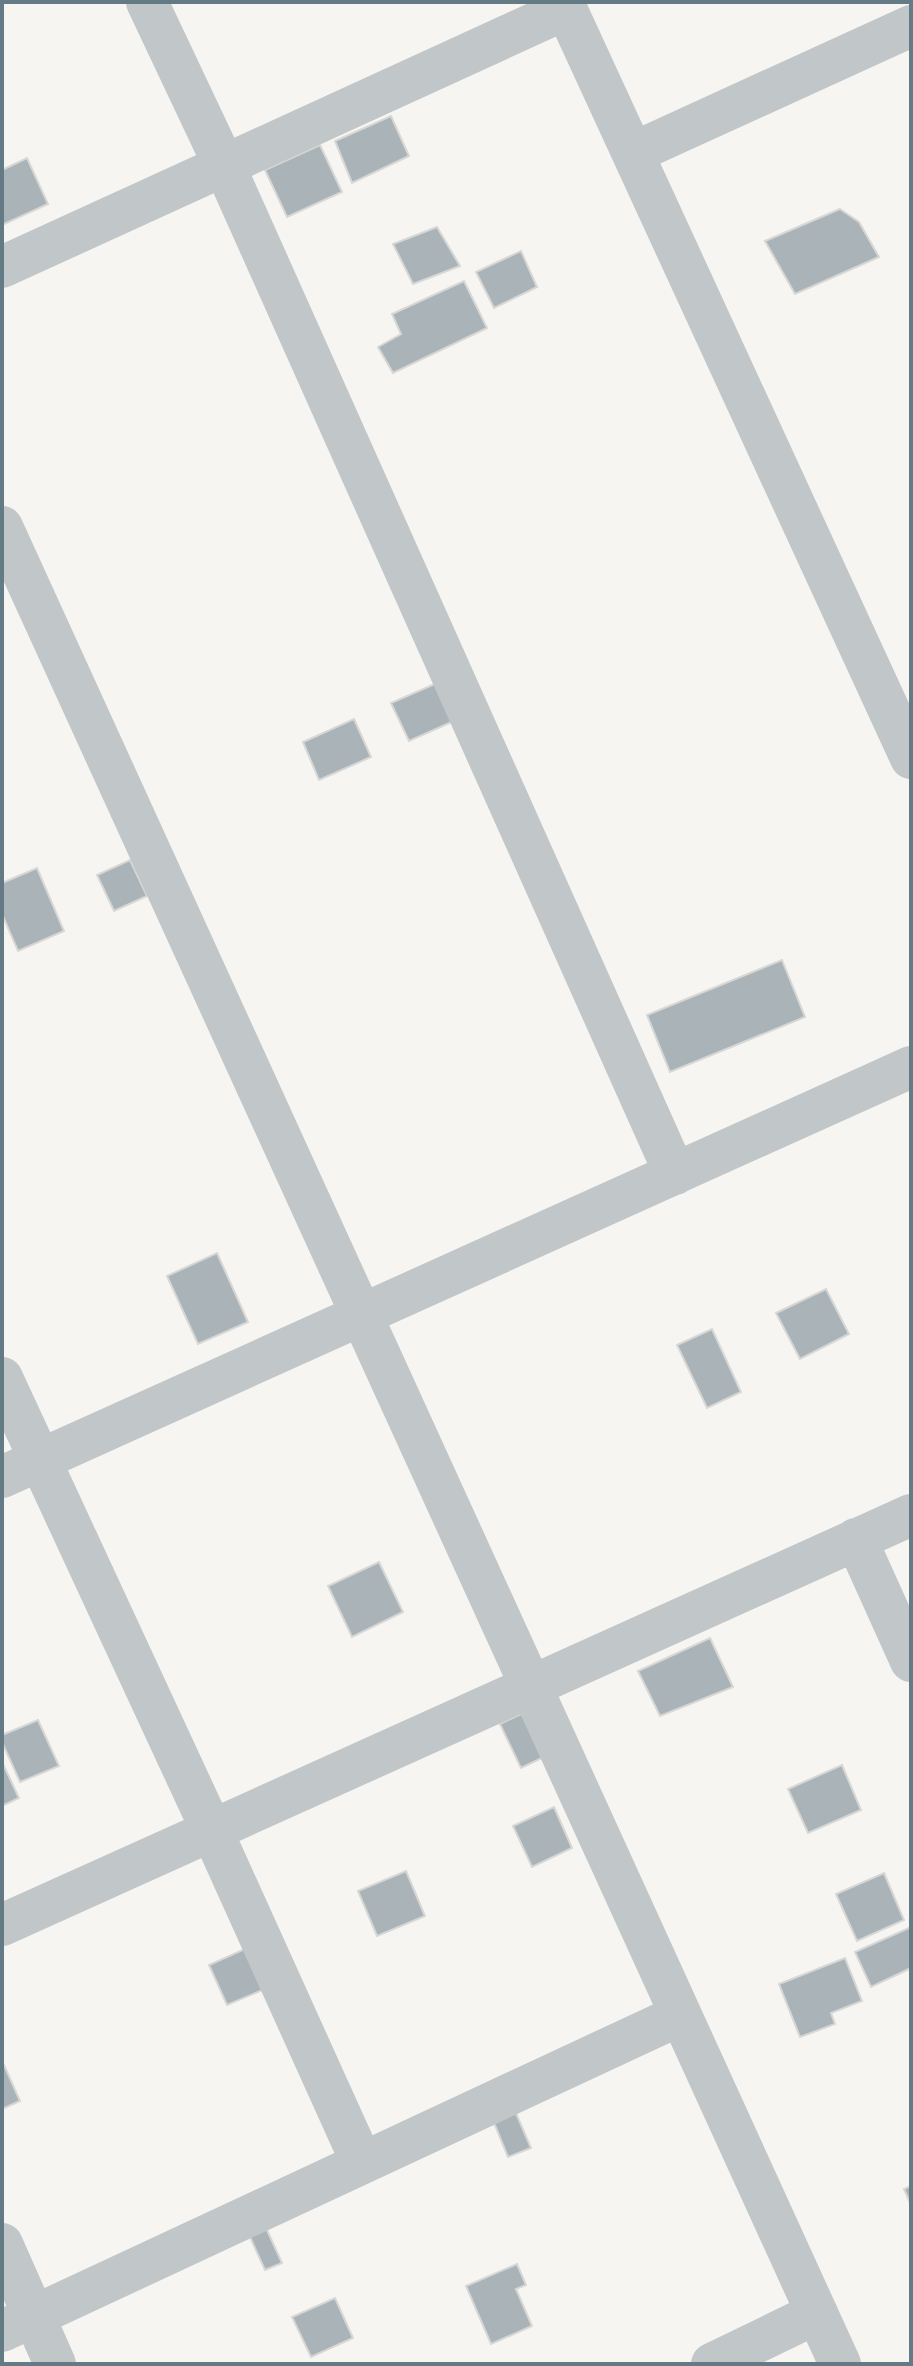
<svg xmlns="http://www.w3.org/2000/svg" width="913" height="2366" font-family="Montserrat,sans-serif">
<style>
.building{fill:#aab4b8;stroke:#d7d7d5;stroke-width:2}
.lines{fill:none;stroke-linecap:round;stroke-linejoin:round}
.street{stroke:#c1c6c8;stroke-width:42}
</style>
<rect width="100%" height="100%" fill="#f6f5f2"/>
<path class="building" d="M 391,116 L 409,156 L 352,183 L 335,141 Z
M 320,145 L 342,192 L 287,217 L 265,170 Z
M 27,158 L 48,204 L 2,225 L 2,170 Z
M 840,209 L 859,222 L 879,257 L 795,294 L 765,241 Z
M 437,227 L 460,266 L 413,284 L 393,244 Z
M 521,251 L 537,287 L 494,308 L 476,272 Z
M 464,281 L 487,328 L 393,373 L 378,347 L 401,334 L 392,314 Z
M 437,683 L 454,721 L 409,741 L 391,703 Z
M 354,719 L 371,757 L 319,780 L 303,742 Z
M 130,860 L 147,896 L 114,911 L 97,875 Z
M 37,868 L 64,931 L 18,951 L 2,914 L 2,883 Z
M 782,960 L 805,1017 L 670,1072 L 647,1015 Z
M 217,1253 L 248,1322 L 198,1344 L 167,1276 Z
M 826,1289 L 849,1334 L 800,1359 L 776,1313 Z
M 712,1329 L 741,1392 L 707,1408 L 677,1345 Z
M 379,1562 L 403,1612 L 352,1637 L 328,1586 Z
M 710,1638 L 733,1687 L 660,1716 L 638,1671 Z
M 523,1713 L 544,1757 L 521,1768 L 500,1724 Z
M 38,1720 L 59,1766 L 20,1782 L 2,1742 L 2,1735 Z
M 2,1762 L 19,1798 L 2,1806 Z
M 842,1765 L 861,1810 L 808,1833 L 788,1789 Z
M 554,1807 L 572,1848 L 532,1867 L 513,1826 Z
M 406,1871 L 425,1916 L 377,1936 L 358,1891 Z
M 884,1873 L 904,1920 L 857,1941 L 836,1894 Z
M 911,1927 L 911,1968 L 871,1987 L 855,1952 Z
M 247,1948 L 265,1989 L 227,2005 L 209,1965 Z
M 845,1958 L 862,2001 L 831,2013 L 835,2024 L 800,2037 L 779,1984 Z
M 4,2065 L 20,2101 L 2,2109 L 2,2066 Z
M 512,2104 L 531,2148 L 508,2157 L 490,2113 Z
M 911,2186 L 911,2205 L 904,2189 Z
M 262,2219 L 282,2263 L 265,2270 L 245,2226 Z
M 517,2264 L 526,2285 L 516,2289 L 532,2326 L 491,2344 L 466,2286 Z
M 335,2298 L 353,2338 L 311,2357 L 292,2317 Z"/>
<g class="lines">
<path class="street" d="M 147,2 L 224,165 L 675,1174
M 563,2 L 911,758
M 633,153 L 911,26
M 2,267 L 566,9
M 2,527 L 840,2364
M 2,1378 L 212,1831 L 362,2163
M 2,1477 L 911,1067
M 856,1539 L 911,1661
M 2,1925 L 911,1515
M 2,2244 L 55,2364
M 2,2331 L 680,2015
M 712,2364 L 817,2313"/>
</g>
<rect width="913" height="2366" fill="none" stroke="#647a84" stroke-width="8"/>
</svg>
